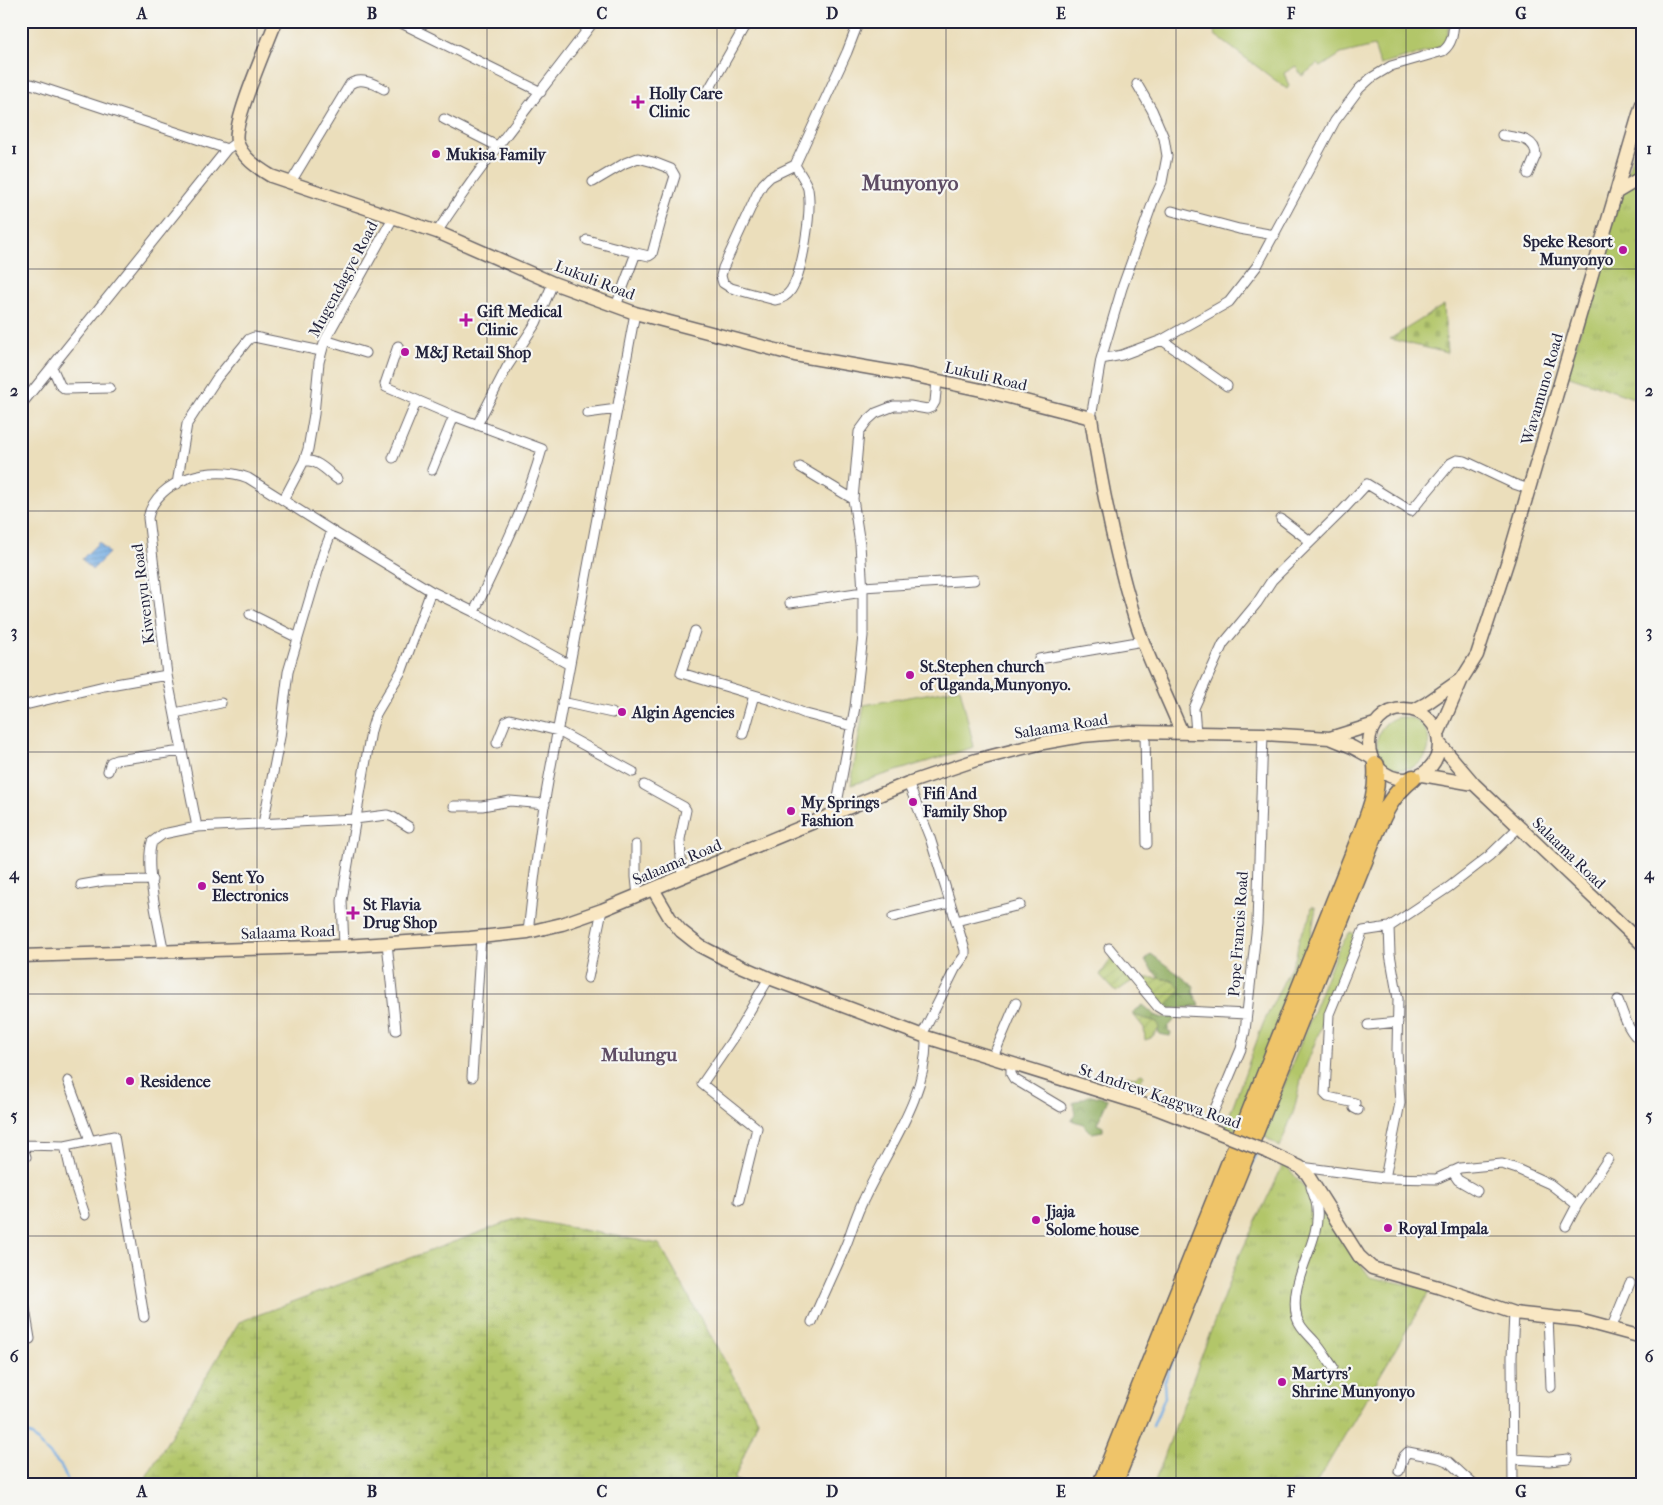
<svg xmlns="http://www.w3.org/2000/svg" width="1663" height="1505" font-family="'IM FELL French Canon',serif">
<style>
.grass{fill:#b2c669;stroke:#6a7452}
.forest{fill:url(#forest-crowns);stroke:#58664c}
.wetland{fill:url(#wetland-marsh);stroke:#6a7452}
.cemetery{fill:url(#cemetery-stones);stroke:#6a7452}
.park{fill:url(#park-tufts);stroke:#6a7452}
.garden{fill:url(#garden-furrows);stroke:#6a7452}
.water{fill:url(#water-rules);stroke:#4a678f}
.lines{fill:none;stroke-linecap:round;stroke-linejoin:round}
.stream{stroke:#73ace3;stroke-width:2.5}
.street-casing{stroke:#686468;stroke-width:11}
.secondary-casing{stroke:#686468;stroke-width:15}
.highway-casing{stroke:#686468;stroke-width:19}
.street{stroke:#fff;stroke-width:9}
.secondary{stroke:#f9e7c3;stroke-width:12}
.highway{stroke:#efc469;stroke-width:16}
.secondary-bridge-casing{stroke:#686468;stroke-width:15;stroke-linecap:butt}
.secondary-bridge{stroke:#f9e7c3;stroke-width:12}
.grid{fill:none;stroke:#22223b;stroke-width:1;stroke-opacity:0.55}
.poi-dot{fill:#b5179e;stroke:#f6f6f2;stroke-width:2}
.labels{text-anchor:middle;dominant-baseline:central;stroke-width:4.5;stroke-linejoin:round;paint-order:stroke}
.poi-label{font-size:16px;font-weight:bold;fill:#22223b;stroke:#f6f6f2;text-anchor:start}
.street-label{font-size:16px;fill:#22223b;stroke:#f6f6f2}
.quarter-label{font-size:19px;font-weight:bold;fill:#5e4c64;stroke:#f6f6f2}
.district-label{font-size:21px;font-weight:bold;fill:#5e4c64;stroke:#f6f6f2}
.neatline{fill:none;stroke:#22223b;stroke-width:2}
.grid-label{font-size:16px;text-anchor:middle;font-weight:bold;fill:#22223b}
</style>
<defs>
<pattern id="forest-crowns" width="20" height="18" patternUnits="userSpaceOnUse" patternTransform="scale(1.25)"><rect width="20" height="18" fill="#8dab5d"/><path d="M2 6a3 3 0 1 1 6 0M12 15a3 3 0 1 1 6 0" fill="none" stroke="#738b4e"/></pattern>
<pattern id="wetland-marsh" width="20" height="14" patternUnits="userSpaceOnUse" patternTransform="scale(1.25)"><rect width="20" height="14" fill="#b2c669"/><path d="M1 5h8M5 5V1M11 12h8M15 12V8" fill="none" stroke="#99aa5c"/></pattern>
<pattern id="cemetery-stones" width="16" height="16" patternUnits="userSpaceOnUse" patternTransform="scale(1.25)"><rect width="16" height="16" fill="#b2c669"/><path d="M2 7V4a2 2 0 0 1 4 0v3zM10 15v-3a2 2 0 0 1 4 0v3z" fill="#99aa5c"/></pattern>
<pattern id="park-tufts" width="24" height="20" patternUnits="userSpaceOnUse" patternTransform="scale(1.25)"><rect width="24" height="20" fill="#b2c669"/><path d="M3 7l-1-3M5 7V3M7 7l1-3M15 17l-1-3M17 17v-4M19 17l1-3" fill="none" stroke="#99aa5c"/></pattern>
<pattern id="garden-furrows" width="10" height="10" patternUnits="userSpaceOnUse" patternTransform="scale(1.25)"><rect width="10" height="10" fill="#b2c669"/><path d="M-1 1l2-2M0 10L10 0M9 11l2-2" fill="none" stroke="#99aa5c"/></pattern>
<pattern id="water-rules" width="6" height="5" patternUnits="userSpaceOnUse" patternTransform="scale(1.25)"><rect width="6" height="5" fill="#73ace3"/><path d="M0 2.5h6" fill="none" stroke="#5e8cb9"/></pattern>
</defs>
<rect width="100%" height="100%" fill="#f6f6f2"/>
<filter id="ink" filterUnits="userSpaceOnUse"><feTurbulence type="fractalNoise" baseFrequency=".02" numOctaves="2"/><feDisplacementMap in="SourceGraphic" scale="10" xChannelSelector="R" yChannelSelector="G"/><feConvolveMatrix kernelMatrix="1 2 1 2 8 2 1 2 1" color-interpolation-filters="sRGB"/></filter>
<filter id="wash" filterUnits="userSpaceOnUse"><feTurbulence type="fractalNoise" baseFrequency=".0096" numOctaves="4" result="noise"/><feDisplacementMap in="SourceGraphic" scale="20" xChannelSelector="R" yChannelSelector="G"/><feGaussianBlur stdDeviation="1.12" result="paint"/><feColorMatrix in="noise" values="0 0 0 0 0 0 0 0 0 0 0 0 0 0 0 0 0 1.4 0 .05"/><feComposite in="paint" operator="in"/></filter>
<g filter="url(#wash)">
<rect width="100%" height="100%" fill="#ebdebb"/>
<path class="grass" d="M 1212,21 L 1450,21 L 1445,43 L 1433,50 L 1380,65 L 1374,46 L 1341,54 L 1321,67 L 1317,64 L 1302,76 L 1296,66 L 1284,73 L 1289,86 L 1287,89 L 1215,35 Z
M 960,688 L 974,747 L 851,785 L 864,705 Z
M1377 743a26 26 0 1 1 52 0a26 26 0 1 1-52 0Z
M 1312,906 L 1316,908 L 1309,946 L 1235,1131 L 1225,1127 L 1263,1024 L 1296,956 L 1299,938 L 1310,918 Z
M 1350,932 L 1357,935 L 1302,1076 L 1294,1110 L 1280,1147 L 1264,1136 L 1337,951 Z"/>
<path class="forest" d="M 1151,954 L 1194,986 L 1193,992 L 1200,1006 L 1163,1010 L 1174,981 L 1159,978 L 1145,961 Z
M 1143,1005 L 1159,1018 L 1176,1016 L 1172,1023 L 1168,1027 L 1168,1031 L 1171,1032 L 1170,1036 L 1159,1034 L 1157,1022 L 1136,1016 L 1132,1013 Z
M 1091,1095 L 1108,1099 L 1097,1124 L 1103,1127 L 1103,1131 L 1092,1133 L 1083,1124 L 1071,1120 L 1075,1115 L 1073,1103 Z"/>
<path class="wetland" d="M 518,1218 L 659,1244 L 758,1420 L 734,1480 L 748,1484 L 142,1484 L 239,1322 Z"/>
<path class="cemetery" d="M 1444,305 L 1447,353 L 1390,339 Z"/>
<path class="park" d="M 1642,125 L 1642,401 L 1567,375 Z
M 1284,1163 L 1310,1194 L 1370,1277 L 1431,1289 L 1316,1484 L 1154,1484 L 1236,1263 Z"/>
<path class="garden" d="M 1113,956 L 1132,981 L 1116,992 L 1100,975 Z
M 1144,978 L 1159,978 L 1174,981 L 1181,989 L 1163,1010 L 1139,984 Z
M 1132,1013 L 1136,1016 L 1157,1022 L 1159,1029 L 1151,1038 L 1145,1040 L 1144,1028 Z
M 1142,1074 L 1144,1076 L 1138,1084 L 1140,1090 L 1136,1092 L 1113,1088 L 1114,1081 L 1118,1080 L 1119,1075 L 1135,1077 Z"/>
<path class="water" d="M 99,542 L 109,553 L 92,570 L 82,559 Z"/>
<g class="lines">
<path class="stream" d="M 1260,1144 L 1276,1102
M 1213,1259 L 1257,1151
M 1153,1426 L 1165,1397 L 1164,1383 L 1184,1332
M 21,1429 L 32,1436 L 61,1466 L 69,1484"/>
</g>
</g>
<g filter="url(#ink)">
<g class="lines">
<g class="street-casing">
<path id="street" d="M 397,21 L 541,92
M 21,89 L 31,84 L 227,149
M 708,91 L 748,21
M 444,119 L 497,146
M 1502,135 C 1516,138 1535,137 1536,155 L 1528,174
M 795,165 C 799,172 806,181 808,189 C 812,211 803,271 791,290 C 787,296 782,299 775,300 L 731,288 L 723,283 L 721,276 L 723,268 L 758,192 L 763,184 L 770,177 L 795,165 L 847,52 L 859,21
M 291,182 L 350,84 C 361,77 373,83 384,89
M 593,182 L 625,163 L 638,158 L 653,162 L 671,169 L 675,176 L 661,221 L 652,254 L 649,256 L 636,253 L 616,306
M 1172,211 L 1239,229 L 1275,235
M 437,232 C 485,158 542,91 594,21
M 587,240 L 636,253
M 325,340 L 366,353
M 1162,340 L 1227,386
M 398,346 L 385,384 L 386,387 L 454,416 L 542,449 C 526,506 499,559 474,612
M 1101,359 L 1122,355 L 1162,340 L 1229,302 L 1257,266 L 1335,121 L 1359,89 L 1371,78 L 1391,66 L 1443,51 C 1453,43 1453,33 1454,21
M 52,367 L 60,385 L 65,389 L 110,388
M 21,402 L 25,400 L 227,149 L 237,142
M 587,413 L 617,409
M 1091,418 L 1101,359 L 1122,288 L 1154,199 L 1162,182 L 1167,156 L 1164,138 L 1152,110 L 1137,84
M 477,425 L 507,367 L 536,323 L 553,283
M 393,458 L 417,400
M 304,461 C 317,459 327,471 337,479
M 800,467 L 853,499
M 432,470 L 454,416
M 177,484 L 187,424 L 217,378 L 249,339 L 254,337 L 321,351
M 284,499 L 304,461 L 308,449 L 314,414 L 319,362 L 325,340 L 394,216
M 1281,519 L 1310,541
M 863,587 L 974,580
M 790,603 L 863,592
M 250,614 L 298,638
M 695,631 L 681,673 L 771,700 L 806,714 L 852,726
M 1039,659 L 1143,641
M 562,702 L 612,713
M 21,706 L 104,686 L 167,675
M 175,713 L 221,703
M 1145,732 L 1147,844
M 1196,733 L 1194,708 L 1223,644 L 1257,603 L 1272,580 L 1342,511 L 1367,484 L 1411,511 L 1451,463 L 1457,460 L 1465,461 L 1514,484 L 1529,489
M 743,734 L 754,695
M 497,743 L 506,721 L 510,719 L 558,731 L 633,772
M 108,771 L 111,762 L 116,760 L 182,751
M 908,783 L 930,838 L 965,950 L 965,955 L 955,969 L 922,1035
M 644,785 L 684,807 L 686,810 L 680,839 L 682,878
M 454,806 L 482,806 L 510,801 L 545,804
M 835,814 L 855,707 L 863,636 L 863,592 L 860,544 L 853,499 L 859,432 L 867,421 L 876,413 L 894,406 L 910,406 L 927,409 L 932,407 L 935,402 L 937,381
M 263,824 L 280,737 L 288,672 L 323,554 L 332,531
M 197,827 L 167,675 L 148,518 C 156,478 215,464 248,478 L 332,531 L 431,591 L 474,612 L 568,664
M 636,845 L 636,877 L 638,896
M 81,885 L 104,881 L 152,880
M 893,917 L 950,903
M 956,921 L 1020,905
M 528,932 C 534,882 539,831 548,782 C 576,625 606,469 635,313
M 387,943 L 396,1030
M 344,946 L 342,901 L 345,881 L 371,731 L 376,714 L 402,670 L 431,591
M 1109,948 L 1158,1007 L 1163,1010 L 1247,1014
M 164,953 C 159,926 144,866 152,842 L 163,834 L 197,827 L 355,819 L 387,815 L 393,817 L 409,827
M 588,978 L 602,910
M 1618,1000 C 1624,1016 1628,1032 1642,1042
M 1368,1025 L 1398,1022
M 993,1057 L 1016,1003
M 1011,1063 L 1011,1074 L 1014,1079 L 1061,1107
M 472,1077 L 481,936
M 68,1081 L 90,1140
M 1358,1110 L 1354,1108 L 1355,1103 L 1328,1097 L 1325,1094 L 1329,1014 L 1363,931 L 1389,927 L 1449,887 L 1489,856 L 1519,827
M 1206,1128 L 1228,1080 L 1241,1049 L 1245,1031 L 1257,924 L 1263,734
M 21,1141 L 26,1157
M 23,1145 L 65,1146 L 114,1136 L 144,1317
M 65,1146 L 72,1176 L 85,1215
M 1301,1167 L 1385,1178 L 1400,1103 L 1397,1051 L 1398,999 L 1390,954 L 1389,927
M 1452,1171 L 1458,1180 L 1477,1191
M 1385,1178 L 1436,1179 L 1460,1168 L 1502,1164 L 1517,1169 L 1550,1184 L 1577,1205
M 1311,1187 C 1313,1194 1317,1202 1317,1209 C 1321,1243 1287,1281 1297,1318 C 1300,1328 1309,1335 1315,1342 C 1322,1350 1327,1359 1333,1367
M 739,1201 L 757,1128 L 702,1084 L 733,1039 L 769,978
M 1566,1226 L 1577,1205 L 1608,1159
M 21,1285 L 30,1339
M 1548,1317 L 1551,1387
M 812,1322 C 823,1296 835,1271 846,1245 C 852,1230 856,1214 864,1199 C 888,1147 928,1096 926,1037
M 1611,1329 L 1630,1283
M 1513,1459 L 1549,1461 L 1568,1459
M 1399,1471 L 1404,1456 L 1408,1452 L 1439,1458 L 1449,1462 L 1473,1484
M 1513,1484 L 1512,1357 L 1514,1313"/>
</g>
<g class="secondary-casing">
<path id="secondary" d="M 276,21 C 268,43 232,123 237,141 C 241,157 258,168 271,176 L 437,232 L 553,283 L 635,313 L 795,355 L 911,375 L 986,391 L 1091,418 C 1101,483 1113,546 1132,609 C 1144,651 1165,692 1182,733
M 1617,192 L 1642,177
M1369 744a35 35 0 1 1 70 0a35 35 0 1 1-70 0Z
M 1414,710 L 1427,703 L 1460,680
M 1438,734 L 1462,679 L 1477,655 L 1508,560 L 1642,104
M 1330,738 L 1375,724
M 1440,744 L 1474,784 L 1642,944
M 1422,775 L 1474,784
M 653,889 L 670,918 L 681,931 L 700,946 L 725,959 L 769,978 L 926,1037 L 1155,1108 L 1217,1132
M 21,956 L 344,946 L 470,938 L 528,932 L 562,924 L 602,910 L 908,783 L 976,760 L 1043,743 L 1082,736 L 1130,732 L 1263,734 L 1330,738 L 1352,747 L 1372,758
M 1270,1153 L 1300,1167 L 1307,1174 L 1359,1256 L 1372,1268 L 1438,1287 L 1514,1313 L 1579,1320 L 1642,1337"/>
</g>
<g class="highway-casing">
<path id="highway" d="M 1101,1484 L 1362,832 C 1371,808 1378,792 1376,765
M 1114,1484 L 1375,834 C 1385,810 1392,795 1413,778"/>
</g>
<use href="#street" class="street"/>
<use href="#secondary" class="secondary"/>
<use href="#highway" class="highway"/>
<g class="secondary-bridge-casing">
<path id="secondary-bridge" d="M 1217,1132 L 1270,1153"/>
</g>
<use href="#secondary-bridge" class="secondary-bridge"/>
</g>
</g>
<path class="grid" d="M 257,21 L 257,1484M 487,21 L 487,1484M 717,21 L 717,1484M 946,21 L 946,1484M 1176,21 L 1176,1484M 1406,21 L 1406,1484M 21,269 L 1642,269M 21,511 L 1642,511M 21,752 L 1642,752M 21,994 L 1642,994M 21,1236 L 1642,1236"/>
<g class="poi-dot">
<path d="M635.5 94.5h5v5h5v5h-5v5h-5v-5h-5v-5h5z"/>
<circle cx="436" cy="154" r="5"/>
<circle cx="1623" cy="250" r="5"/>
<path d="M463.5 312.5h5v5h5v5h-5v5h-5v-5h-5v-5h5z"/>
<circle cx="405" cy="352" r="5"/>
<circle cx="910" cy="675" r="5"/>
<circle cx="622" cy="712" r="5"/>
<circle cx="913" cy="802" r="5"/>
<circle cx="791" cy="811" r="5"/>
<circle cx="202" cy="886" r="5"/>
<path d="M350.5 905.5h5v5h5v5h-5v5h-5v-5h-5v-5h5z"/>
<circle cx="130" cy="1081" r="5"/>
<circle cx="1036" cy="1220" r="5"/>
<circle cx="1388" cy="1228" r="5"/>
<circle cx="1282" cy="1382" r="5"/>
</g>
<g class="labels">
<g class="poi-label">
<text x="649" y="93">Holly Care<tspan x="649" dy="18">Clinic</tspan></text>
<text x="446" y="154">Mukisa Family</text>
<text x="1613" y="241" text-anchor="end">Speke Resort<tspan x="1613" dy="18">Munyonyo</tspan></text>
<text x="477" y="311">Gift Medical<tspan x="477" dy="18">Clinic</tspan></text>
<text x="415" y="352">M&amp;J Retail Shop</text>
<text x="920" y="666">St.Stephen church<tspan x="920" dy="18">of Uganda,Munyonyo.</tspan></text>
<text x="632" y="712">Algin Agencies</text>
<text x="923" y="793">Fifi And<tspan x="923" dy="18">Family Shop</tspan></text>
<text x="801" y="802">My Springs<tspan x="801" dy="18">Fashion</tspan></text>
<text x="212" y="877">Sent Yo<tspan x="212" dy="18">Electronics</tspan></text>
<text x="363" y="904">St Flavia<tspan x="363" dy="18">Drug Shop</tspan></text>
<text x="140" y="1081">Residence</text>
<text x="1046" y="1211">Jjaja<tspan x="1046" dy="18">Solome house</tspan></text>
<text x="1398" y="1228">Royal Impala</text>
<text x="1292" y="1373">Martyrs'<tspan x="1292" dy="18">Shrine Munyonyo</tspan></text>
</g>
<g class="street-label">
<text transform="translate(343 279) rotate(-62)">Mugendagye Road</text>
<text transform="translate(595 280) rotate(21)">Lukuli Road</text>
<text transform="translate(986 376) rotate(13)">Lukuli Road</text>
<text transform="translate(1542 389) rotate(-74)">Wavamuno Road</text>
<text transform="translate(143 594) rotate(-97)">Kiwenyu Road</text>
<text transform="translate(1061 726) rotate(-9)">Salaama Road</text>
<text transform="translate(1569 853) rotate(44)">Salaama Road</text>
<text transform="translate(677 862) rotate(-23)">Salaama Road</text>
<text transform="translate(288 932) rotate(-2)">Salaama Road</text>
<text transform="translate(1238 934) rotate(-86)">Pope Francis Road</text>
<text transform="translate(1160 1096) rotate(19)">St Andrew Kaggwa Road</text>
</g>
<g class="quarter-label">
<text x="639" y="1055">Mulungu</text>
</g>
<g class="district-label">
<text x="910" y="183">Munyonyo</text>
</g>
</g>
<rect width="1663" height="1505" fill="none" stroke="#f6f6f2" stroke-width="55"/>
<rect x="28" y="28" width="1608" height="1450" class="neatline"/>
<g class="grid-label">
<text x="142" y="19">A</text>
<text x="372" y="19">B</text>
<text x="602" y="19">C</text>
<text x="832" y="19">D</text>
<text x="1061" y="19">E</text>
<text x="1291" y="19">F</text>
<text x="1521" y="19">G</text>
<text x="14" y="154">1</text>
<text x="1649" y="154">1</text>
<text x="14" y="396">2</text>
<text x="1649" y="396">2</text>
<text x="14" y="637">3</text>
<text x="1649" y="637">3</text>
<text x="14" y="879">4</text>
<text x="1649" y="879">4</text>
<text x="14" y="1121">5</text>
<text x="1649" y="1121">5</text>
<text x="14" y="1362">6</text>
<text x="1649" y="1362">6</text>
<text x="142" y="1497">A</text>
<text x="372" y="1497">B</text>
<text x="602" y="1497">C</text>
<text x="832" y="1497">D</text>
<text x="1061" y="1497">E</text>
<text x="1291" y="1497">F</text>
<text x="1521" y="1497">G</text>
</g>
</svg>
